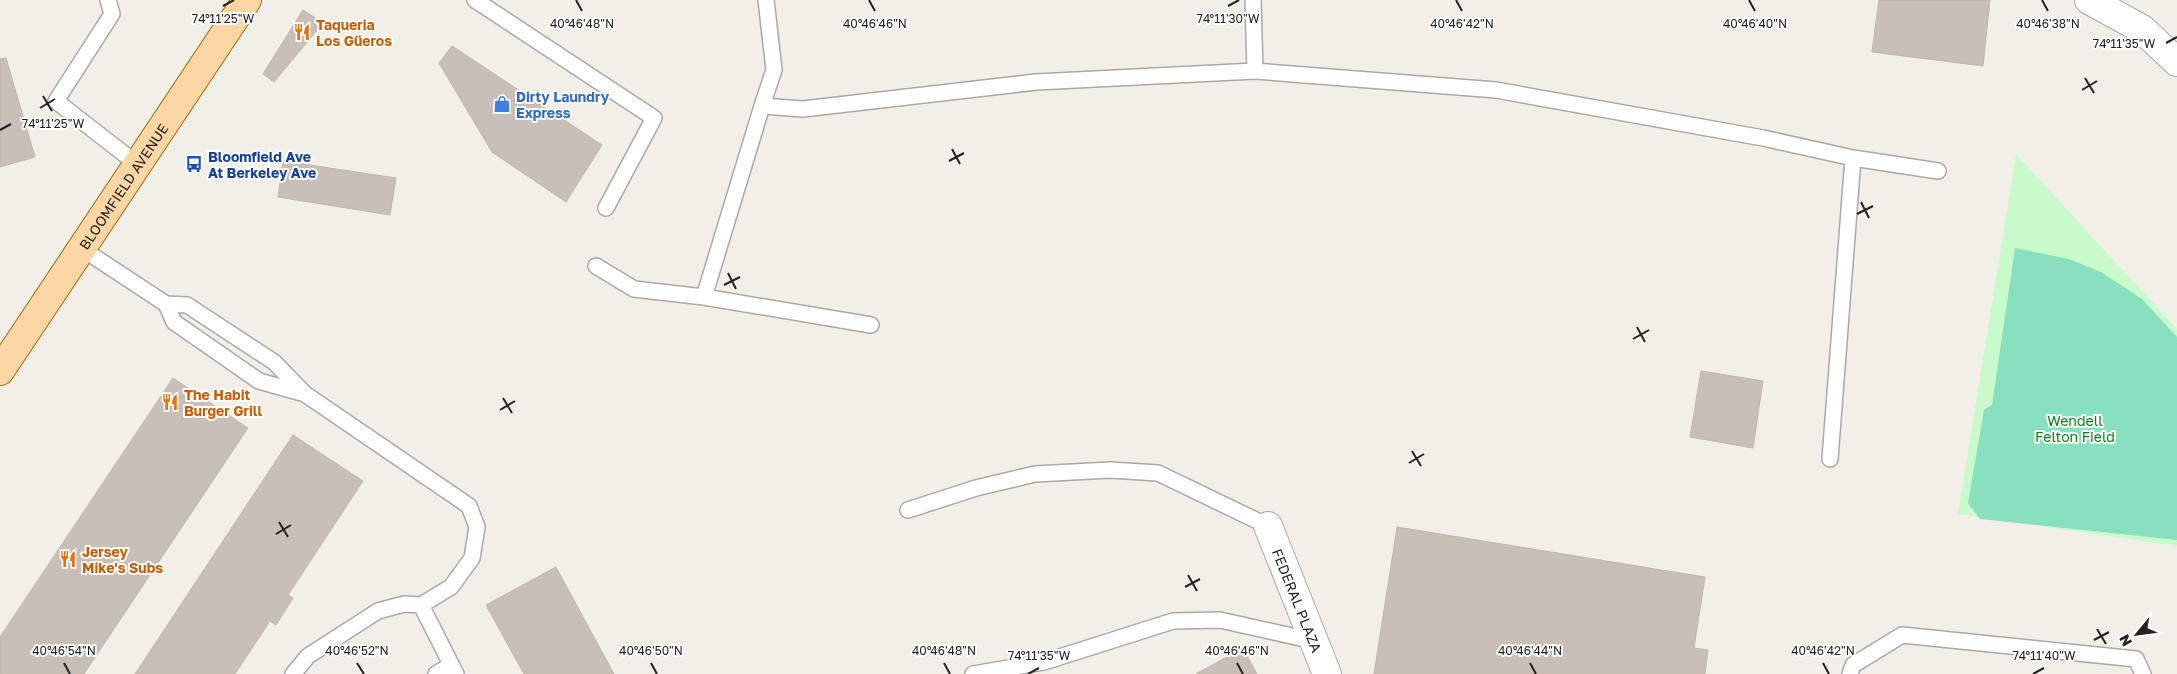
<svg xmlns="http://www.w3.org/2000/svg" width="2177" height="674" font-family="'Golos Text',sans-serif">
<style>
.park{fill:#c8facc}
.pitch{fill:#88e0be}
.building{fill:#c7bfb8;stroke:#c4b6ab}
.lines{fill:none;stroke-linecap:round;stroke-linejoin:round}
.service-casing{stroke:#a9a9a9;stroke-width:18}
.minor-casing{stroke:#a9a9a9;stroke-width:30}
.primary-casing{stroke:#a06b00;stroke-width:30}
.service{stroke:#fff;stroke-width:15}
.minor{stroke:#fff;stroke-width:28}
.primary{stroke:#fcd6a4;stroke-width:28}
.ticks{fill:none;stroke:#222;stroke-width:2}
.labels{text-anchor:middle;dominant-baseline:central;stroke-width:4;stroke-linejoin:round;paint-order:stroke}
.food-label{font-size:14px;font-weight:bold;fill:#c56008;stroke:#fff;text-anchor:start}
.shop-label{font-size:14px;font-weight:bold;fill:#366cbe;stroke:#fff;text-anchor:start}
.transit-label{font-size:14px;font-weight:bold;fill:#164399;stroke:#fff;text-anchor:start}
.street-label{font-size:14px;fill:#222;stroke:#fff}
.park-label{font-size:14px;fill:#0c8416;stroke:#fff}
.ticks-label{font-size:12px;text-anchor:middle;fill:#222;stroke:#fff;stroke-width:4;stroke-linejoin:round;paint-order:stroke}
</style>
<rect width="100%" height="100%" fill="#f2efe9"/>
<path class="park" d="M 2016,154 L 2177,329 L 2177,546 L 1958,514 Z"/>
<path class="pitch" d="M 2015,248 L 2069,259 L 2101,272 L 2142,299 L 2177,337 L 2177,540 L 1980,519 L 1968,503 L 1984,410 L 1992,405 Z"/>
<path class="building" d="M 1879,0 L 1990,0 L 1983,66 L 1872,52 Z
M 303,10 L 323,23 L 274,82 L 263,74 Z
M 452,46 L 602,145 L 566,202 L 492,152 L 439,63 Z
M 6,58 L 35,157 L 0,167 L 0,59 Z
M 283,161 L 396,178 L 390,215 L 278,197 Z
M 1701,371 L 1763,381 L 1753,448 L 1690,437 Z
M 173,378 L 248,428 L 84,674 L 0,674 L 0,637 Z
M 293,435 L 363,481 L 288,595 L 293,598 L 276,625 L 270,621 L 235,674 L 135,674 Z
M 1397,527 L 1705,577 L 1694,648 L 1708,650 L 1705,674 L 1374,674 Z
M 556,567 L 614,674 L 524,674 L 486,605 Z
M 1243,648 L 1257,674 L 1196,674 Z"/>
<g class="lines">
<g class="service-casing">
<path id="service" d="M 108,0 L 112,14 L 56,101 L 137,164
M 475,0 L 654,118 L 606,208
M 766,0 L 774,70 L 762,106 L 803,109 L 1036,82 L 1255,71 L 1253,0
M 1255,71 L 1496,90 L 1763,138 L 1853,158 L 1938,171
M 762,106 L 704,297 L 871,325
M 81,248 L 166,304 L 187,305 L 274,362 L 305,394 L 469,506 L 477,527 L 472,558 L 451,587 L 421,605 L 456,674
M 596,266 L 634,289 L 704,297
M 166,304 L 174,322 L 259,381 L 305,394
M 1830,459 L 1853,158
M 908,510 L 976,488 L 1035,474 L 1110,470 L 1158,473 L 1268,526
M 293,674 L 308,656 L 378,611 L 404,604 L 421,605
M 436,674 L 451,665
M 973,674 L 1044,662 L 1173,621 L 1220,620 L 1314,641
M 1850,674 L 1853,665 L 1902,635 L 2136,659 L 2143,674"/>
</g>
<g class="minor-casing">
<g id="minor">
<path d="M 2089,0 L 2142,29 L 2177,62"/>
<path id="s1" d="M 1268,526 L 1327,674"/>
</g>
</g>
<g class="primary-casing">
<g id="primary">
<path id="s2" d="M 0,371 L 247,0"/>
</g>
</g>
<use href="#service" class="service"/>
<use href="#minor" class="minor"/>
<use href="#primary" class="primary"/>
</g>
<path class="ticks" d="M 576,0 L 582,11M 869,0 L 875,11M 1456,0 L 1462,11M 1749,0 L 1755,11M 2042,0 L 2048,11M 223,6 L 234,0M 1228,6 L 1239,0M 2166,43 L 2177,37M 2085,78 L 2094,93M 2082,90 L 2097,81M 43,96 L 52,111M 40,108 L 55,99M 0,130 L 11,124M 952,149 L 960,164M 949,161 L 964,153M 1861,202 L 1869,218M 1857,214 L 1873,206M 728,273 L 736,289M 724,285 L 740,277M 1637,327 L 1645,342M 1633,339 L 1649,330M 503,398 L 512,413M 500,410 L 515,401M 1412,451 L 1421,466M 1409,463 L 1424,454M 279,522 L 288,537M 276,534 L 291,525M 1188,575 L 1197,591M 1185,587 L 1200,579M 2097,629 L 2106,644M 2094,640 L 2109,632M 64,663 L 70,674M 357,663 L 364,674M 651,663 L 657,674M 944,663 L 950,674M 1237,663 L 1243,674M 1530,663 L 1536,674M 1823,663 L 1829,674M 1028,674 L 1039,668M 2033,674 L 2044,668"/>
<defs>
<g id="restaurant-bare" transform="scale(1.35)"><path d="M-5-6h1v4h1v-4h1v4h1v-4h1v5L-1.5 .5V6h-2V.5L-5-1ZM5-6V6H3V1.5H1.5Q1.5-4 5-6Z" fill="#e8710a" stroke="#fff" stroke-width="2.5" paint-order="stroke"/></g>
<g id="shop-bare" transform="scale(1.35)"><path d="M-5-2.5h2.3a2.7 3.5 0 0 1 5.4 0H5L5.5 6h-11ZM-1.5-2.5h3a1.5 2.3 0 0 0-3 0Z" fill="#3f7fe0" stroke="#fff" stroke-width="2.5" paint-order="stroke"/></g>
<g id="bus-bare" transform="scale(1.35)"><path d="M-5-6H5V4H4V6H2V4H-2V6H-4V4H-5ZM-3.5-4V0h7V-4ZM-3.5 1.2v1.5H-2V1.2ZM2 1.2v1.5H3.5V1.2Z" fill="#1a4fb4" stroke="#fff" stroke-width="2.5" paint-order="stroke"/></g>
</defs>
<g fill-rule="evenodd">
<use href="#restaurant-bare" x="302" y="32"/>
<use href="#shop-bare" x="502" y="104"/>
<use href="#bus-bare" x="194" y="164"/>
<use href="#restaurant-bare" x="170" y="402"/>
<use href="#restaurant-bare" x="68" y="559"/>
</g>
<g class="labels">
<g class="food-label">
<text x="316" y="24">Taqueria<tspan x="316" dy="16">Los Güeros</tspan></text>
<text x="184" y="394">The Habit<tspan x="184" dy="16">Burger Grill</tspan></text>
<text x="82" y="551">Jersey<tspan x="82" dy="16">Mike's Subs</tspan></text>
</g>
<g class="shop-label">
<text x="516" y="96">Dirty Laundry<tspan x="516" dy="16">Express</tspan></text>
</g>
<g class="transit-label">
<text x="208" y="156">Bloomfield Ave<tspan x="208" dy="16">At Berkeley Ave</tspan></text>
</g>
<g class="street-label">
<text stroke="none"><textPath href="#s2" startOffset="222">BLOOMFIELD AVENUE</textPath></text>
<text stroke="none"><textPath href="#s1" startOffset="80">FEDERAL PLAZA</textPath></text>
</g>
<g class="park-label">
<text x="2075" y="420">Wendell<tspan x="2075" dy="16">Felton Field</tspan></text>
</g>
</g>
<g class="ticks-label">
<text x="223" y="23">74°11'25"W</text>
<text x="1228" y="23">74°11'30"W</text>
<text x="582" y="28">40°46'48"N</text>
<text x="875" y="28">40°46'46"N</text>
<text x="1462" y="28">40°46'42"N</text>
<text x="1755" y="28">40°46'40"N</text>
<text x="2048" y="28">40°46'38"N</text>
<text x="2124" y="48">74°11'35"W</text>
<text x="53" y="128">74°11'25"W</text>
<text x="64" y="655">40°46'54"N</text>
<text x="357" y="655">40°46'52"N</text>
<text x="651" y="655">40°46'50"N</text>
<text x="944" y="655">40°46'48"N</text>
<text x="1237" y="655">40°46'46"N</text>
<text x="1530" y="655">40°46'44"N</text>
<text x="1823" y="655">40°46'42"N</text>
<text x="1039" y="660">74°11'35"W</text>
<text x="2044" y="660">74°11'40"W</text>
</g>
<g transform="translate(2137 634) rotate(241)" stroke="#ffffff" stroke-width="4" paint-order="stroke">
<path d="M0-4L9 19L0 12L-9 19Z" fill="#222222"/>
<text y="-8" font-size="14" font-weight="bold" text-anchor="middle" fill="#222222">N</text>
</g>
</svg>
